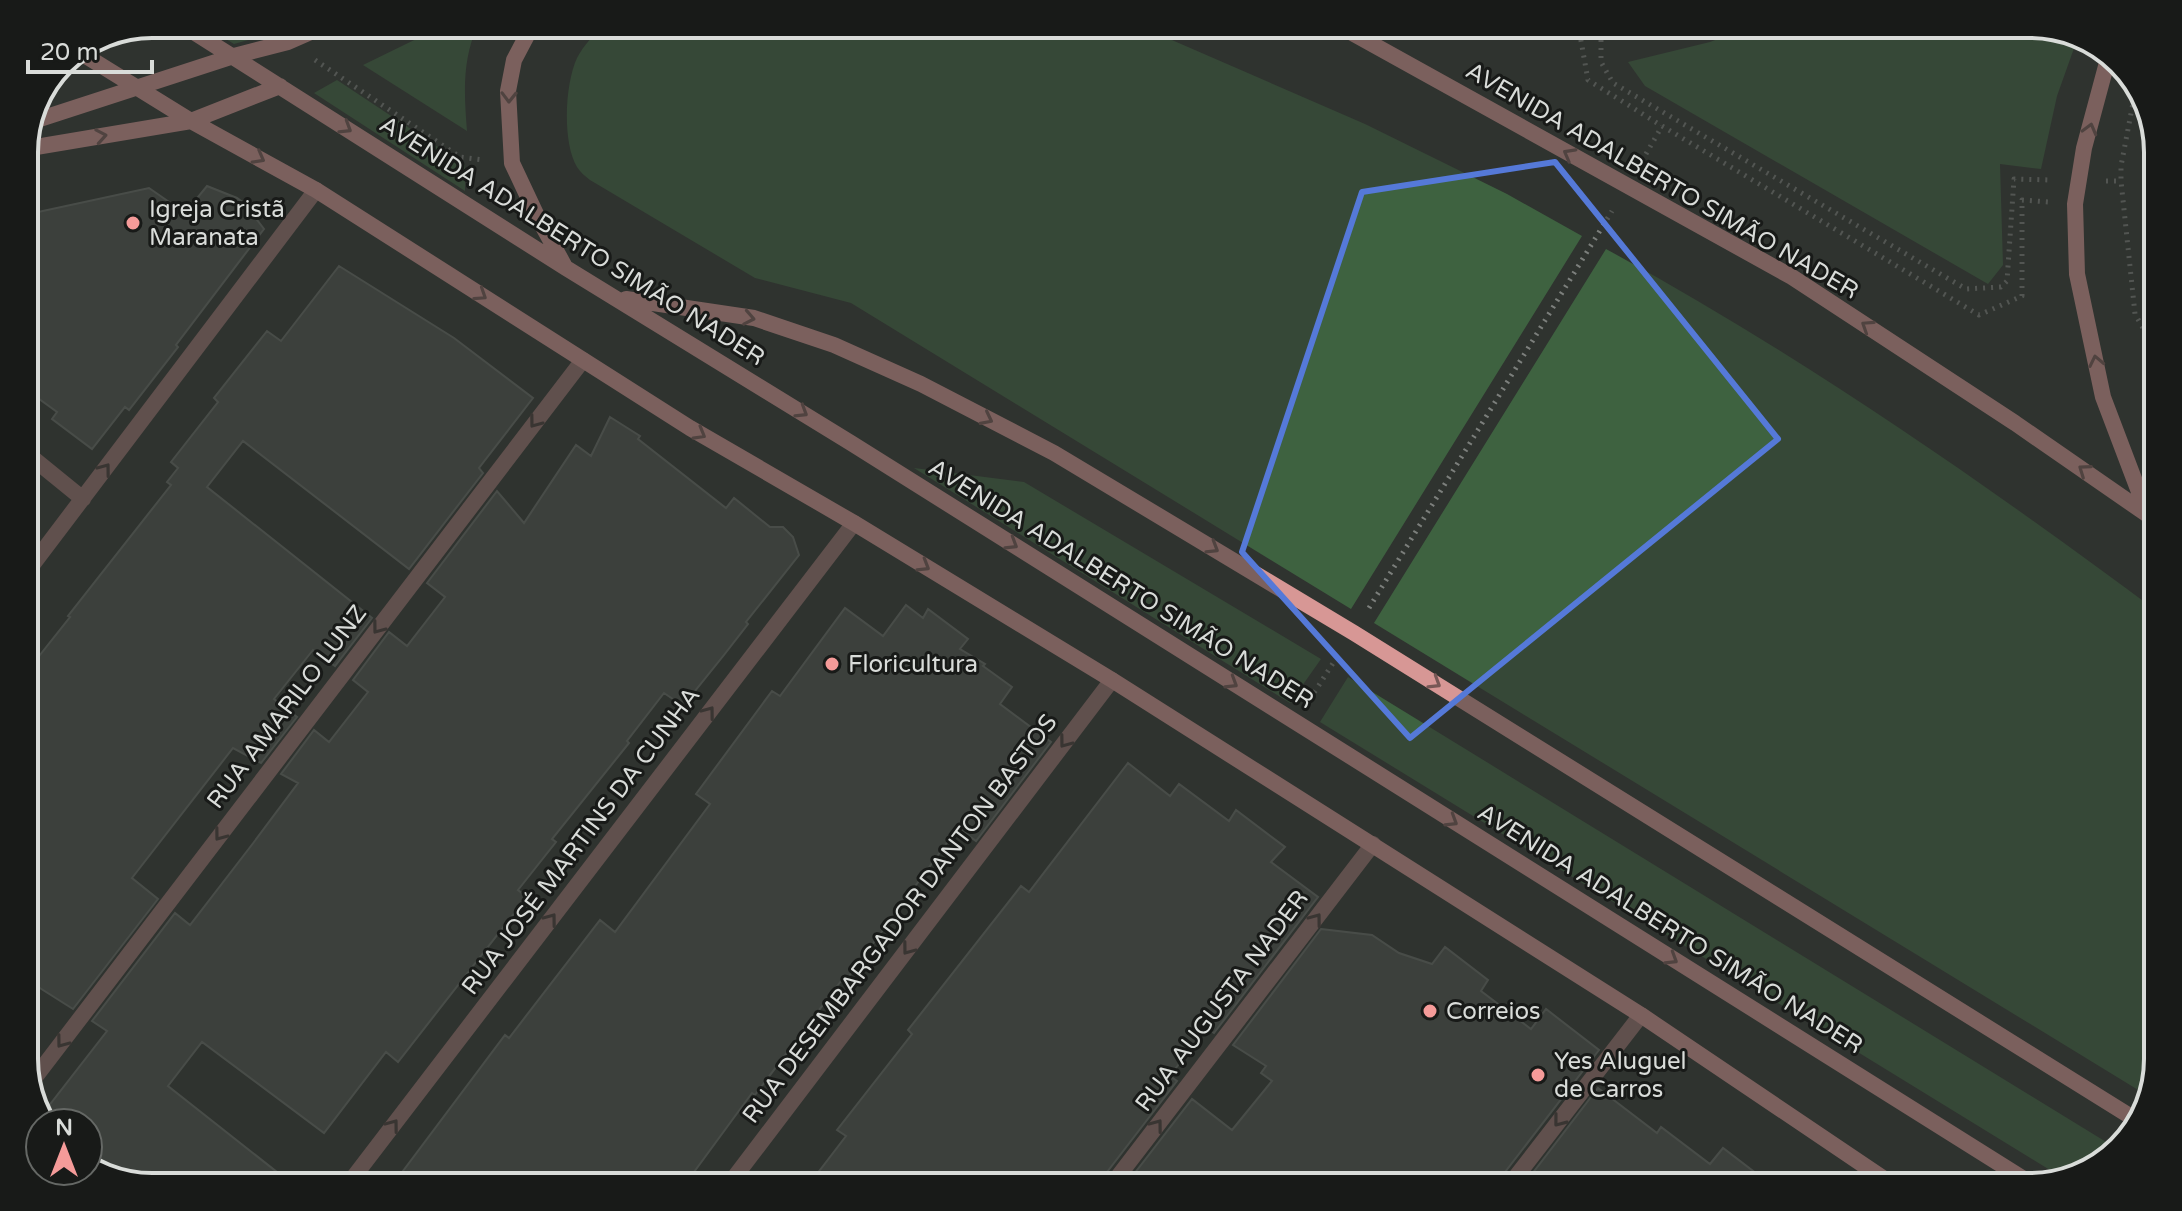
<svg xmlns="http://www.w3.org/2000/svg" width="2182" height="1211" font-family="'Varela Round',sans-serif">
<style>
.green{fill:#3e6240}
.building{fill:#4d514d;stroke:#676c67;stroke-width:2}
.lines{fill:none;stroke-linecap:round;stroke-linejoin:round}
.path{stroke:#7c7f7c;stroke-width:5;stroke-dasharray:2 6;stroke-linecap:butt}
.street{stroke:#9b7371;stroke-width:16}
.secondary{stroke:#d79795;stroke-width:16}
.oneway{stroke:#785856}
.oneway2{stroke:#463937}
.marked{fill:none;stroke:#5579d8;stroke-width:6;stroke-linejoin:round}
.poi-dot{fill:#f59b99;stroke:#181a18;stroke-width:3}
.labels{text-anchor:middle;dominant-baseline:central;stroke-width:6;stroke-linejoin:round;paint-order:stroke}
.street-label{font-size:24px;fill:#d9dcd9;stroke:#181a18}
.poi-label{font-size:24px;fill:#d9dcd9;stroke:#181a18;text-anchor:start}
.rim{fill:none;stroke:#d9dcd9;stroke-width:4}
</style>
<rect width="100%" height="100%" fill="#2f332f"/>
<path class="green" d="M 202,24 L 241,24 L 262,36 L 234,44 Z
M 447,24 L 478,24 C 462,61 464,92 467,131 L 363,65 Z
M 605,24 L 1135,24 L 1365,124 L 1507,194 L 1582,236 L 1351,609 L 851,303 L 755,278 L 590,180 C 585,176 580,172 577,167 C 562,142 565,84 577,58 C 584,45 594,34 605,24 Z
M 1756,24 L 2030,24 L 2078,37 L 2057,96 L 2041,169 L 2000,164 L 2003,265 L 1988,284 L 1645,86 L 1628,62 L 1710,42 Z
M 337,80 L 465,165 L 465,191 L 314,93 Z
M 1606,249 C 1799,354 1982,481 2158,612 L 2158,1060 L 2148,1096 L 1374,623 Z
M 914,468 L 1024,482 L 1321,659 L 1290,703 Z
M 1348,677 L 2116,1148 L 2095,1170 L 2063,1178 L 1320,722 Z"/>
<path class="building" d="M 207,186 L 237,198 L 245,204 L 264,229 L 176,345 L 178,347 L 129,410 L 125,407 L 92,449 L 52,419 L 57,412 L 24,388 L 24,215 L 149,188 L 185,213 Z
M 339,266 L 454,338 L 533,398 L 479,468 L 483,473 L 409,569 L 243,441 L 207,487 L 372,618 L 335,666 L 313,650 L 274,699 L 297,717 L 261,763 L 233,748 L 132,878 L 158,899 L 73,1009 L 24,978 L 24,675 L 70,617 L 68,616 L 171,485 L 167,482 L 178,468 L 171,462 L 218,402 L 214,398 L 267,331 L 281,341 Z
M 610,417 L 640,436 L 638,439 L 726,508 L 734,498 L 770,527 L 783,527 L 793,537 L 799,555 L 746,622 L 748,624 L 724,655 L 683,706 L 664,693 L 627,741 L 629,743 L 552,839 L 556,842 L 518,890 L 527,897 L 398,1062 L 386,1052 L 324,1133 L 202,1042 L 168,1086 L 296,1187 L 152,1187 L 88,1170 L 88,1123 L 43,1123 L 41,1116 L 107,1031 L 92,1021 L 175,913 L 190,925 L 254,842 L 298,783 L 281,774 L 314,730 L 329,742 L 368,692 L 353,680 L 389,632 L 407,646 L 445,597 L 427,583 L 497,491 L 524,523 L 576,445 L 591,456 Z
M 906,605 L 923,618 L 928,609 L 968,639 L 960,649 L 985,664 L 983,666 L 1012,687 L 1000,704 L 1051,742 L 976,841 L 958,828 L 844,983 L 841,981 L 755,1095 L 752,1093 L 683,1187 L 391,1187 L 505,1035 L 509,1038 L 600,920 L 615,932 L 710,804 L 696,794 L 772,691 L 780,696 L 845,608 L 883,636 Z
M 1128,763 L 1170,796 L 1179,784 L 1229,821 L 1236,810 L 1285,847 L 1271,862 L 1318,897 L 1214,1033 L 1206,1028 L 1170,1076 L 1177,1081 L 1101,1180 L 1099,1187 L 807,1187 L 846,1136 L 837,1130 L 912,1034 L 908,1030 L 1021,886 L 1029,892 Z
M 1321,929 L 1372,935 L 1399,953 L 1432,964 L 1445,947 L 1488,980 L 1481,991 L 1531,1029 L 1546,1009 L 1599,1050 L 1499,1180 L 1497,1187 L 1124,1187 L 1192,1099 L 1232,1130 L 1272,1081 L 1261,1073 L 1266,1066 L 1233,1045 Z
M 1598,1088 L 1657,1133 L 1661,1127 L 1710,1164 L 1723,1148 L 1774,1187 L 1522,1187 Z"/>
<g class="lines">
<path class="path" d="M 1578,24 L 1588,80 L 1662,126 L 1979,315 L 2022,296 L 2022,200 L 2049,202
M 1601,24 L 1601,62 L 1613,83 L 1966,289 L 2001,287 L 2007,281 L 2014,179 L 2052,180
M 315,60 L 460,157 L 484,160
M 2137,82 L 2121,166 L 2121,181 L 2135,314 L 2158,354
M 1642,161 L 1662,126
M 2106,181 L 2121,181
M 1369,608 L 1612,211
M 1310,699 L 1337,657"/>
<path class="street" d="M 24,451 L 83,499
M 24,576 L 316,190
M 30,1084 L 583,360
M 346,1187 L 854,523
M 727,1187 L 1112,680
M 1110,1187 L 1373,844
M 1508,1187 L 1641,1015"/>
<path class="secondary" d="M 181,24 L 566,268 L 851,443 L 2035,1186
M 533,24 L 514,60 L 508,91 L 512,163 L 536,214 L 564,265
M 1336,24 L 1792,277 L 2015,423 L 2158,522
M 81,53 L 191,121 L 316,190 L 690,428 L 854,523 L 1112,680 L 1641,1015 L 1896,1187
M 2109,55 L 2084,148 L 2075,204 L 2077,274 L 2103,397 L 2147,513
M 34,121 L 234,56 L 288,42 L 329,24
M 24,149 L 191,121 L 280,86
M 626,299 L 754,318 L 834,345 L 921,384 L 1054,453 L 1354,633 L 2141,1123"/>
</g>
<defs><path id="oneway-chevron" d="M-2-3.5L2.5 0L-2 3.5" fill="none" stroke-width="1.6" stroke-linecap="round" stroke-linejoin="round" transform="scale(2)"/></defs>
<g class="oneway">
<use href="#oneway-chevron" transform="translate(509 97) rotate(91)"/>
<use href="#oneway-chevron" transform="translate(346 128) rotate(32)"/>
<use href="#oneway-chevron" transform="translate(2090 129) rotate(-75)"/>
<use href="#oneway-chevron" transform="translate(101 136) rotate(-10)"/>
<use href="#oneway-chevron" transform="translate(1569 154) rotate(-151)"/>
<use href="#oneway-chevron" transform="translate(259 158) rotate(29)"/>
<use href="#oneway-chevron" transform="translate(481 295) rotate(33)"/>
<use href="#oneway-chevron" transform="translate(749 318) rotate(11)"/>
<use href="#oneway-chevron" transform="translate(1867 326) rotate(-147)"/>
<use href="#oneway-chevron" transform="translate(2096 361) rotate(-102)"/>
<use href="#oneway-chevron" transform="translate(802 412) rotate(32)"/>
<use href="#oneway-chevron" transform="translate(987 419) rotate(27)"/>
<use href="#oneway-chevron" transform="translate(700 434) rotate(30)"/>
<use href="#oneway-chevron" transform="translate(2084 470) rotate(-145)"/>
<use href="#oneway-chevron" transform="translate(1012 544) rotate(32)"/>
<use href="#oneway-chevron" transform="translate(1213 548) rotate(31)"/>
<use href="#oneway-chevron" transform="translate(924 566) rotate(31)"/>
<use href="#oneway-chevron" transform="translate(1232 683) rotate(32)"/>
<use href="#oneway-chevron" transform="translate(1435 683) rotate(32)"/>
<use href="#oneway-chevron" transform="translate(1452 821) rotate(32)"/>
<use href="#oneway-chevron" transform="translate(1672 959) rotate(32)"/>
</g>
<g class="oneway2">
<use href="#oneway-chevron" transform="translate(535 422) rotate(127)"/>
<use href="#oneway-chevron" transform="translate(105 469) rotate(-53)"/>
<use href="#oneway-chevron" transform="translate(378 628) rotate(127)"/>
<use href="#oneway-chevron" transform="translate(709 712) rotate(-53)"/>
<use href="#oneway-chevron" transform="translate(1065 742) rotate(127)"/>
<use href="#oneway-chevron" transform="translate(220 835) rotate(127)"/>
<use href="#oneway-chevron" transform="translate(551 919) rotate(-53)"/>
<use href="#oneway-chevron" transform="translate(1316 919) rotate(-53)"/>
<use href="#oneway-chevron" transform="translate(908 949) rotate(127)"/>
<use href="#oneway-chevron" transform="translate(62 1042) rotate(127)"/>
<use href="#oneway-chevron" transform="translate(1559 1121) rotate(128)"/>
<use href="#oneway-chevron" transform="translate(393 1125) rotate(-53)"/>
<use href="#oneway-chevron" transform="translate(1157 1125) rotate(-53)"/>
</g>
<path d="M0 0H2182V1211H0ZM 1555,162 L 1778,439 L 1410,738 L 1242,552 L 1362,192 Z" fill="#2f332f" fill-opacity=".55" fill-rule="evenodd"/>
<path class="marked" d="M 1555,162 L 1778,439 L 1410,738 L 1242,552 L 1362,192 Z"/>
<g class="poi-dot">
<circle cx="133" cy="223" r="8"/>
<circle cx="832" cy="664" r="8"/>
<circle cx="1430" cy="1011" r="8"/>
<circle cx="1538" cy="1075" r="8"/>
</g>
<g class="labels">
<g class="street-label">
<text transform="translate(1662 181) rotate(30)">AVENIDA ADALBERTO SIMÃO NADER</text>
<text transform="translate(572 241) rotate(32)">AVENIDA ADALBERTO SIMÃO NADER</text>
<text transform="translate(1121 584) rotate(32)">AVENIDA ADALBERTO SIMÃO NADER</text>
<text transform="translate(287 707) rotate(-53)">RUA AMARILO LUNZ</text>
<text transform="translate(581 841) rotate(-53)">RUA JOSÉ MARTINS DA CUNHA</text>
<text transform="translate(900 919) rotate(-53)">RUA DESEMBARGADOR DANTON BASTOS</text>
<text transform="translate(1670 929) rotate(32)">AVENIDA ADALBERTO SIMÃO NADER</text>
<text transform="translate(1222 1001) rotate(-53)">RUA AUGUSTA NADER</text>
</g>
<g class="poi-label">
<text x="149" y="209">Igreja Cristã<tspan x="149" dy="28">Maranata</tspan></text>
<text x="848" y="664">Floricultura</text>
<text x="1446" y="1011">Correios</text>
<text x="1554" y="1061">Yes Aluguel<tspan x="1554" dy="28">de Carros</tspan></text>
</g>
</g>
<path d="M0 0H2182V1211H0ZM152 38H2030A114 114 0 0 1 2144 152V1059A114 114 0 0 1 2030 1173H152A114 114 0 0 1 38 1059V152A114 114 0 0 1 152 38Z" fill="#181a18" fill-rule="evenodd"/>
<path class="rim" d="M152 38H2030A114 114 0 0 1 2144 152V1059A114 114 0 0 1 2030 1173H152A114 114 0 0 1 38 1059V152A114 114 0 0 1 152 38Z"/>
<g transform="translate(64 1147)"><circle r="38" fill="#181a18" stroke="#656865" stroke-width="2"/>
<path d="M0-6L14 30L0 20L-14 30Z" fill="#f59b99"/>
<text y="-12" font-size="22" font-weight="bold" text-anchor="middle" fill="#d9dcd9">N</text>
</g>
<path d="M28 60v12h124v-12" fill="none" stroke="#d9dcd9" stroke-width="4"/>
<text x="40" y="60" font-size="24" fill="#d9dcd9" stroke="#181a18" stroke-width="6" paint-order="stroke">20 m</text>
</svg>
